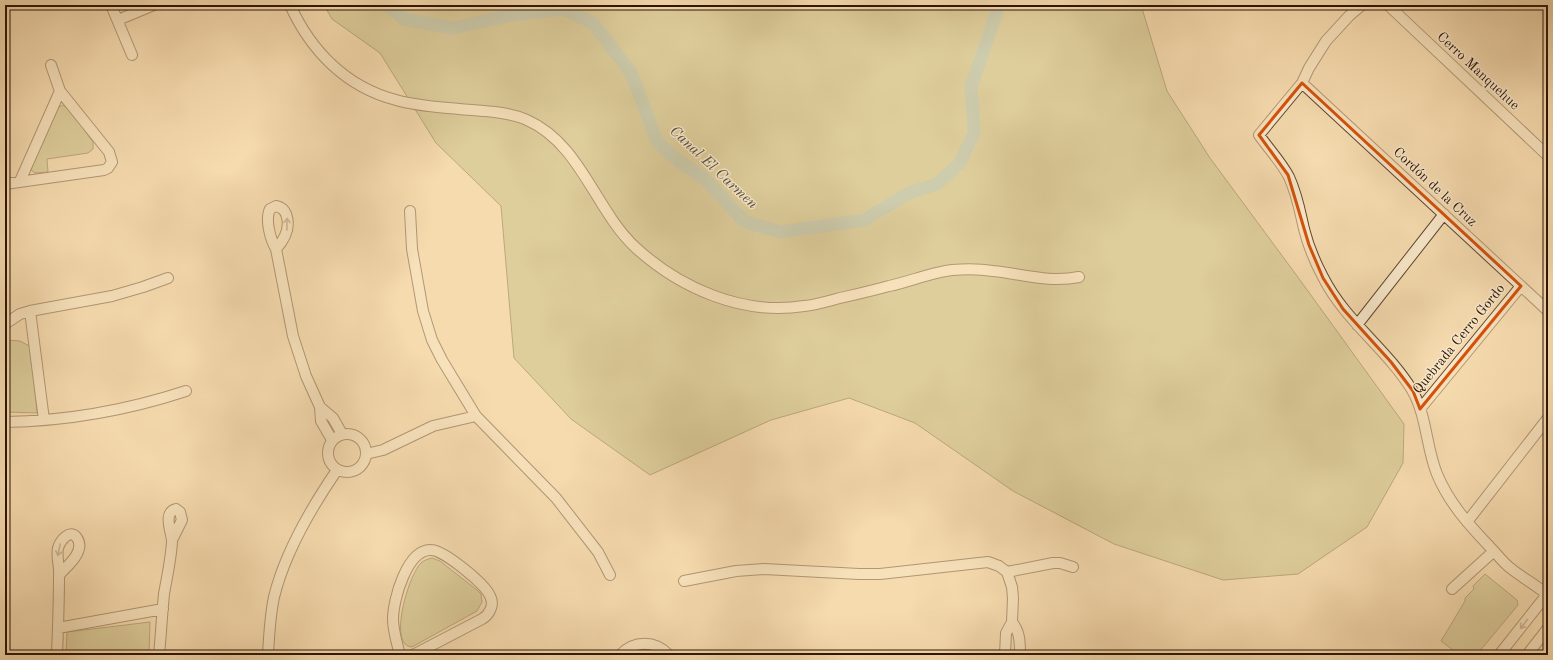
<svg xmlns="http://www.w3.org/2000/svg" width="1553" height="660" font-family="'Old Standard TT',serif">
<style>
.green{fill:#c2be86;stroke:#786944}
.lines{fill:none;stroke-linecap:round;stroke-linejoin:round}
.canal{stroke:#9cbbab;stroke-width:13}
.minor-casing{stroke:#60462d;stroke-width:12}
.minor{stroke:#f8e8cb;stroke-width:10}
.oneway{stroke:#9d8971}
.marked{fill:none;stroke:#d5520b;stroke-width:3;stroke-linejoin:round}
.labels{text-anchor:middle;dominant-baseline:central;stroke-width:3;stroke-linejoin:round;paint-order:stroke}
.street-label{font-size:14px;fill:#2e1402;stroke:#f8e8cb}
.water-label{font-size:15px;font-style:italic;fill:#544e3d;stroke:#f8e8cb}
</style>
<rect width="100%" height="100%" fill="#f5dbaf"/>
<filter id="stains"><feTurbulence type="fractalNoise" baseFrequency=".005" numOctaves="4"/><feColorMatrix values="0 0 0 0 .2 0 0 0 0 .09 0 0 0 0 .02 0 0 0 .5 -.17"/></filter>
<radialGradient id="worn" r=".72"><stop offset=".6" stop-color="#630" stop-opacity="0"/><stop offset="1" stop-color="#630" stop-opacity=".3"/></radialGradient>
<path class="green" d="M 324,5 L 1141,5 L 1167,91 L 1210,158 L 1300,280 L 1404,424 L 1403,463 L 1367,527 L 1298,574 L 1223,580 L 1114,544 L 1013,491 L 915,423 L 849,398 L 771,420 L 650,475 L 571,419 L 514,358 L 501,206 L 436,143 L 380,53 L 332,19 Z
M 63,105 L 69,109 L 93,142 L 93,149 L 88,153 L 47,159 L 48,172 L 35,173 L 31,170 L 32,165 L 57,108 Z
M 7,340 L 20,341 L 31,347 L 37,413 L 5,412 L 5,342 Z
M 432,558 L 440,561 L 477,590 L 481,594 L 482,602 L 477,611 L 412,647 C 387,646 409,574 421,563 C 424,560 428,559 432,558 Z
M 1485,574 L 1517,600 L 1518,605 L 1479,652 L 1457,653 L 1441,641 L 1465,601 L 1465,598 L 1474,589 L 1473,586 Z
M 150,622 L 149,655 L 66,655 L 67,632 Z"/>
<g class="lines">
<path class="canal" d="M 387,5 L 404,19 L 453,28 L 511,15 L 563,9 L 593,23 L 631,73 L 657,141 L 677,160 L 704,178 L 745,222 L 781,232 L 864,220 L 909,193 L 937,184 L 959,164 L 974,133 L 971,87 L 999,5"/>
<g class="minor-casing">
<path id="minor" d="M 111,5 L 132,55
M 290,5 C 311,51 346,87 396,100 C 416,106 438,107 459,109 C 481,111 506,111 527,120 C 581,144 595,210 636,248 C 680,288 743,316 804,306 C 815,305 825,302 836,299 C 853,295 871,291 889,286 C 908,282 933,272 952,270 C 965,269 980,269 993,271 C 1023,274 1049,283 1079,277
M 1362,5 L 1349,16 L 1326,41 L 1309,68 L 1302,83 L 1259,135 C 1268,148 1282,163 1289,177 C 1297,194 1300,211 1304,229 C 1308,245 1315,262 1323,277 C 1345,321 1387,349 1412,390 C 1427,416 1426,447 1437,474 C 1449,503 1469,525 1490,547 C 1496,553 1502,561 1509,567 C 1521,577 1536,585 1548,595
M 1388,5 L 1548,156
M 118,20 L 154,5
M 1302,83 L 1548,311
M 20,181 L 60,91
M 5,184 L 104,170 L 108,168 L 112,162 L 109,152 L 60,91 L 51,65
M 410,211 L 412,249 L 423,311 L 432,340 L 442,360 L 476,416 L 556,498 L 598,552 L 610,575
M 276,249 C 285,239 291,227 286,214 C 284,209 281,207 276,206 L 270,209 C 265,219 270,239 276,249 L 293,336 L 306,376 L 320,407 L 321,421 L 332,440
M 30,311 L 44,420
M 5,324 L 20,314 L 30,311 L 112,296 L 143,287 L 168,278
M 1357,325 L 1444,214
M 320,407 L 333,418 L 342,434
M 1420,409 L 1521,286
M 5,422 C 66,421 128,410 186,391
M328 453a19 19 0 1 1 38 0a19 19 0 1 1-38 0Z
M 366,454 L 383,450 L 433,426 L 476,416
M 1467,522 L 1548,418
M 1007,572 L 1053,563 L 1060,563 L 1073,567
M 684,581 L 736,571 L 764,569 L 859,574 L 880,574 L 988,562 L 999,566 L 1007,572 L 1012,587 L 1013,598 L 1012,622 L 1006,633 L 1005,655
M 1452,589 L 1494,551
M 1012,622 C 1020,632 1020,642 1020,655
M 58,628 L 163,609
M 57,655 C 58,629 59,602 59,576 C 60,566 56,558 58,548 C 60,541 70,528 77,538 C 86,551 67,566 60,574
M 159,655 C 161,635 162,614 164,594 C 167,577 171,559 172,542 C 172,532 162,513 176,509 L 180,512 L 182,520 L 172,540
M 268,655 C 269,635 270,616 274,597 C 285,552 311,508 337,470
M 400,655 C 397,643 393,631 393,619 C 393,600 407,549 431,550 C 444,550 485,584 490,596 C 495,605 489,615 482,619 L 413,655
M 620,655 C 634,640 655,640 669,655
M 1499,655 L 1548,593
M 1527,655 L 1548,628"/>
</g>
<use href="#minor" class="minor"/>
</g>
<defs><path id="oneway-shaft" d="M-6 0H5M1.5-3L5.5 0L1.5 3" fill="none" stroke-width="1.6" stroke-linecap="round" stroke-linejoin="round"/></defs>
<g class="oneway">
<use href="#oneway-shaft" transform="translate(287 224) rotate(-89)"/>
<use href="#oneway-shaft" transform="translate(59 550) rotate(101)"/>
<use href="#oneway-shaft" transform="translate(1524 624) rotate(128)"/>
</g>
<path d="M0 0H1553V660H0ZM 1302,83 L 1521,286 L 1420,409 L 1413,391 L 1391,362 L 1343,309 L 1323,278 L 1309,245 L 1288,175 L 1259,135 Z" fill="#f5dbaf" fill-opacity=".55" fill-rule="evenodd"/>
<path class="marked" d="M 1302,83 L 1521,286 L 1420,409 L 1413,391 L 1391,362 L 1343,309 L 1323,278 L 1309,245 L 1288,175 L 1259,135 Z"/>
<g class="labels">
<g class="street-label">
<text transform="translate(1478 71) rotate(43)">Cerro Manquehue</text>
<text transform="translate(1435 187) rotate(43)">Cordón de la Cruz</text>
<text transform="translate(1459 339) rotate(-51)">Quebrada Cerro Gordo</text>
</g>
<g class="water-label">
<text transform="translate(713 168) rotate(43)">Canal El Carmen</text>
</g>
</g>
<rect width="1553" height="660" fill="none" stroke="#f5dbaf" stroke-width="20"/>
<rect x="6" y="6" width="1541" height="648" fill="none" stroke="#2e1402" stroke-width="2"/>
<rect x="10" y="10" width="1533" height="640" fill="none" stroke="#2e1402"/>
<rect width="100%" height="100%" filter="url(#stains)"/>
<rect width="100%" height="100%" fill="url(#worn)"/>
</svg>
